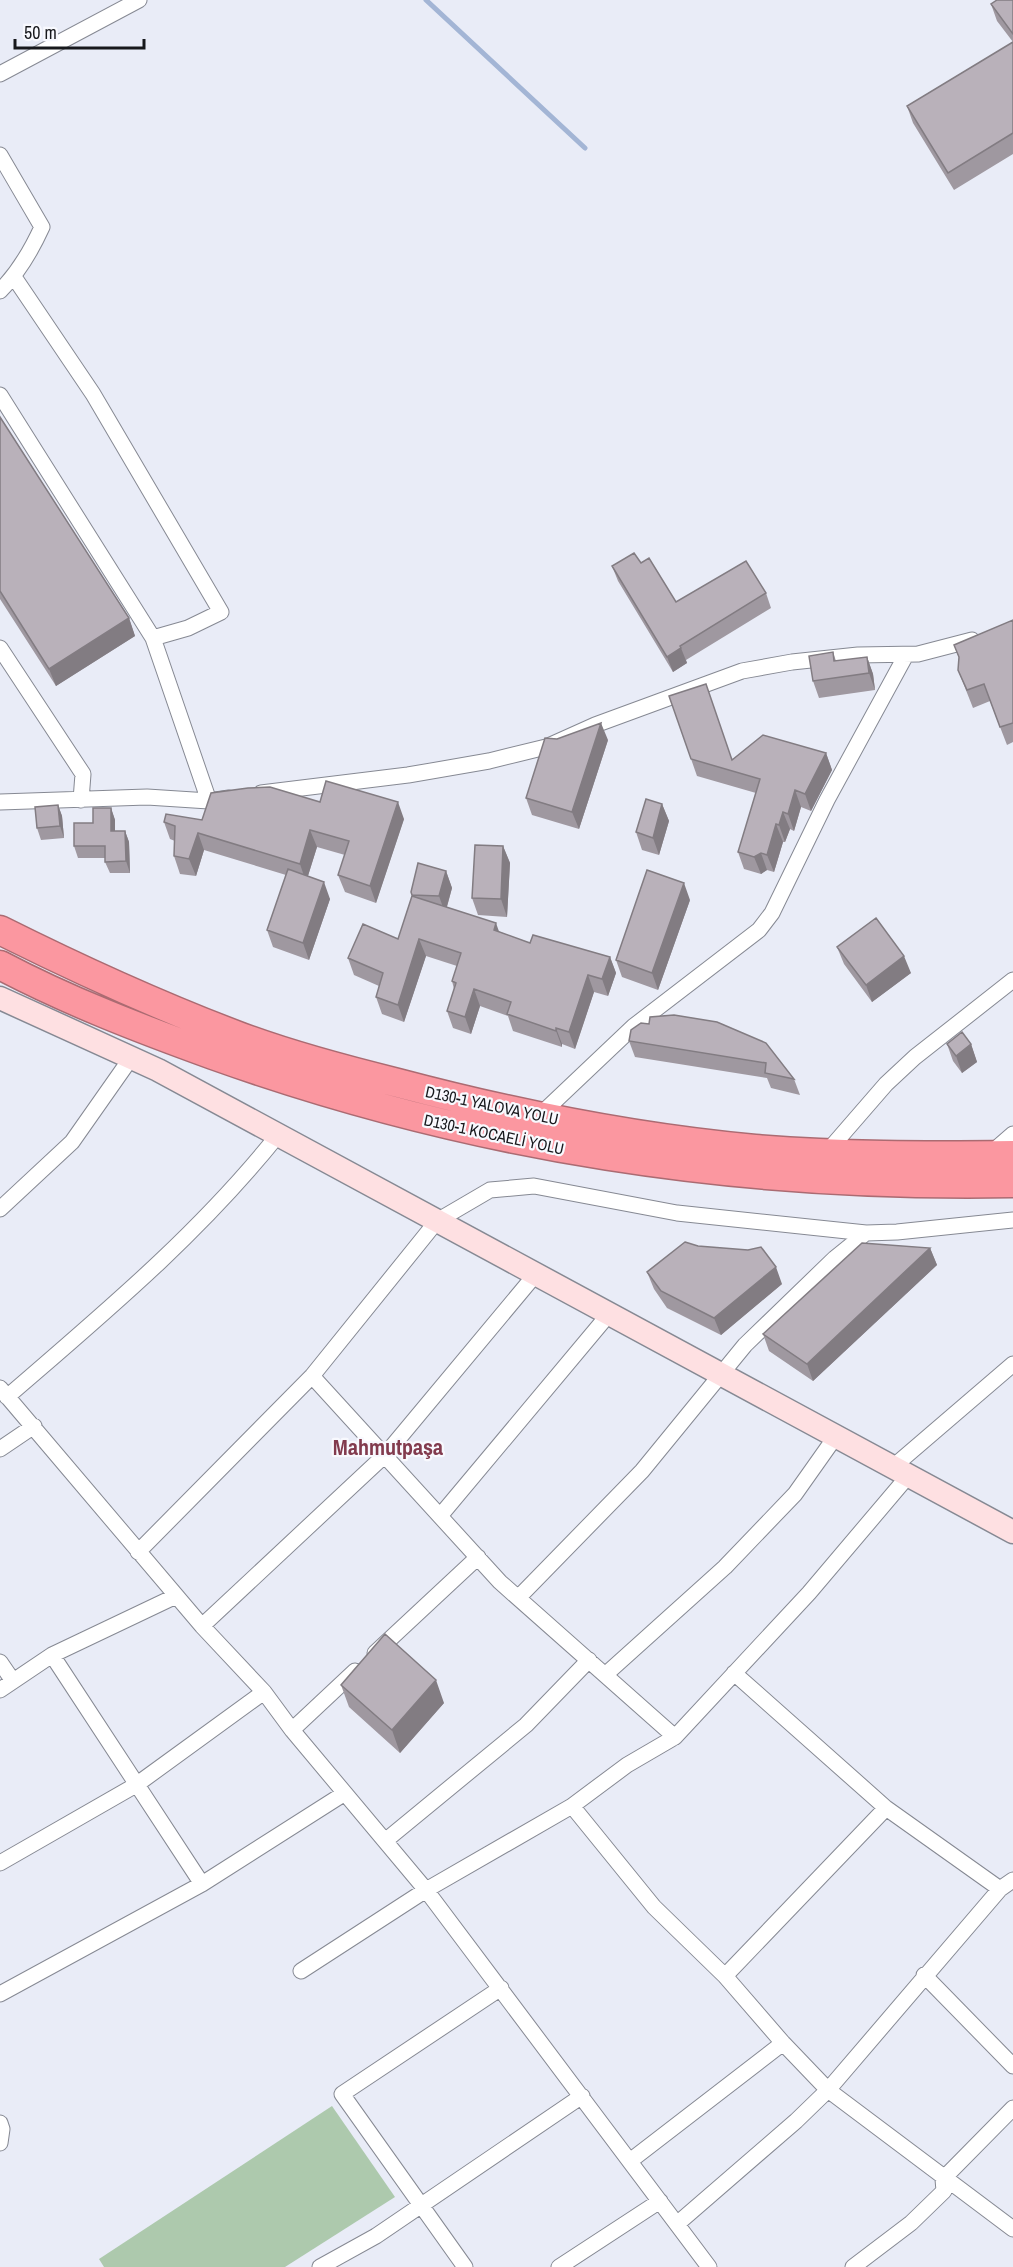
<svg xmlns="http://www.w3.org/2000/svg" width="1013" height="2267" font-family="'Archivo Narrow',sans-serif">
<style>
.green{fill:#adc9ad}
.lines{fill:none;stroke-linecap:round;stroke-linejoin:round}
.stream{stroke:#a3b5d5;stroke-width:5}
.street-casing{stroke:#868993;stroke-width:17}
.secondary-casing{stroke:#868993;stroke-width:25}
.highway-casing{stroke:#ab6b72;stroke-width:31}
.street{stroke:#fff;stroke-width:15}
.secondary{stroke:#fee0e2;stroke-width:22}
.highway{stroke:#fb97a0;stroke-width:28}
.wall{fill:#9f98a0}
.shaded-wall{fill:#827c82}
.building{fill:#b9b1ba;stroke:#827c82;stroke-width:1.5}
.labels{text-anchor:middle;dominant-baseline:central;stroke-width:4.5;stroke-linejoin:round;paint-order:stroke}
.street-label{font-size:16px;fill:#17181c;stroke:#f8f9fe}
.district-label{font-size:22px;font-weight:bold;fill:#823b4e;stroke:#f8f9fe}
</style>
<rect width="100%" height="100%" fill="#e9ecf7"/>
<path class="green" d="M 332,2106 L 395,2197 L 285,2267 L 104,2267 L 99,2259 Z"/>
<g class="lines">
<path class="stream" d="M 426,0 L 585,148"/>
<g class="street-casing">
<path id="street" d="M 0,74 L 139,0
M 0,155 L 42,227 C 31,251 19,272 0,291
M 14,277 L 93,394 L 221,612 L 188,628 L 153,638
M 0,395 L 153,638 L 209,801
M 0,648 L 83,774 L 81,800
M 261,793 L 408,775 L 489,761 L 546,747 L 595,725 L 742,671 L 792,662 L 858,655 L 918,654 L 972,640
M 0,802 L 147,797 L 209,801 L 229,798
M 538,1117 L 634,1026 L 759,930 L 772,913 L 827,800 L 906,655
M 827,1152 L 886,1084 L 915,1057 L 1013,980
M 990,1154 L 1013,1134
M 0,1209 L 72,1142 L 131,1058
M 312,1376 L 500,1582 L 675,1737
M 0,1388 L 202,1626 L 264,1692 L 292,1730 L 426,1890 L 709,2267
M 7,1397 C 103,1314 199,1234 278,1135
M 0,1449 L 34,1426
M 893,1467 L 1013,1364
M 440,1516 L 609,1314
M 138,1552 L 312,1376 L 437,1221 L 490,1190 L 534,1186 L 677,1213 L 866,1233
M 518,1598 L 642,1471 L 745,1345 L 835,1258 L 866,1233 L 897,1232 L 1013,1220
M 202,1626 L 385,1455 L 535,1275
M 375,1653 L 478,1557
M 52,1655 L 202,1884
M 0,1662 L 13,1681
M 734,1673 L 886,1808 L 1000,1889
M 605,1675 L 725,1567 L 795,1494 L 836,1436
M 0,1690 L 52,1655 L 176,1596
M 292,1730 L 355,1671
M 572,1806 L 654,1907 L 725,1976 L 783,2043 L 828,2090 L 1013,2229
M 385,1841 L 526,1725 L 589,1660
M 0,1863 L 136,1785 L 264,1692
M 301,1971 L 426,1890 L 572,1806 L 627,1765 L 675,1737 L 809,1593 L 909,1475
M 924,1975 L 1013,2066
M 725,1976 L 886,1808
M 0,1994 L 202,1884 L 345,1793
M 0,2123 L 2,2129 L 0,2143
M 630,2161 L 783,2043
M 677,2224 L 796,2121 L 828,2090 L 1000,1889 L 1013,1880
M 320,2267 L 376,2236 L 582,2096
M 465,2267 L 342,2094 L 501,1988
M 559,2267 L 660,2201
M 853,2267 L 911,2223 L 944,2191 L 943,2179 L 1013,2108"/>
</g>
<g class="secondary-casing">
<path id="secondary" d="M 0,998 L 158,1070 L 1013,1532"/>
</g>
<g class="highway-casing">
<path id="highway" d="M 0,930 C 78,969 159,1006 241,1037 C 292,1056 345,1070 398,1083 C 515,1114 634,1138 755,1149 C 840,1156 927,1156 1013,1155
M 0,965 C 68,1001 141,1029 213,1055 C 474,1148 737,1188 1013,1183"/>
</g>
<use href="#street" class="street"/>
<use href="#secondary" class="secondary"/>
<use href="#highway" class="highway"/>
</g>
<path class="wall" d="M 1013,0 L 1013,154 L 954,190 L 913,123 L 907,106 L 1013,42 L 997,21 L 991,4 Z
M 0,417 L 129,618 L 135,636 L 56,686 L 0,599 Z
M 641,563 L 676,602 L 766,593 L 771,608 L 686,660 L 687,663 L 673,672 L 618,581 L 612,566 Z
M 1013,620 L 1013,742 L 1007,745 L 990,701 L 973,708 L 958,670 L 959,658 L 954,645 Z
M 833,652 L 836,661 L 867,657 L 873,674 L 875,690 L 819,698 L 813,681 Z
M 669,696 L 732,759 L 826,753 L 832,770 L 811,811 L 801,807 L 794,831 L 790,829 L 785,842 L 783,842 L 774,872 L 767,870 L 761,874 L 744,869 L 738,852 L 756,793 L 697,776 Z
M 608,740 L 579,829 L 532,815 L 526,798 Z
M 320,802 L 404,819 L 376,903 L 345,892 L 338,875 L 345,855 L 317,847 L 308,876 L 330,899 L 309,960 L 273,947 L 267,930 L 286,875 L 204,850 L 196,876 L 180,874 L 174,856 L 175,841 L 170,839 L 164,822 L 202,820 Z
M 662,804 L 669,821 L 659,855 L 642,850 L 636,832 Z
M 58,805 L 62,816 L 64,838 L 41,840 L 37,828 Z
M 111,808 L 115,820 L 115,831 L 125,831 L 129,842 L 130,873 L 110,873 L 105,862 L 105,858 L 78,858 L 74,846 L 93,823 Z
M 503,846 L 510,863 L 507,917 L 478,915 L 472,898 Z
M 446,871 L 452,888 L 447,907 L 500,932 L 530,943 L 610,957 L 616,973 L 608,996 L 594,992 L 575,1049 L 562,1044 L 562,1047 L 513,1031 L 508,1016 L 480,1006 L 471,1034 L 453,1028 L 447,1011 L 454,989 L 452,981 L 457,966 L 426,956 L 404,1022 L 382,1014 L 376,997 L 379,986 L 354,975 L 348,958 L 398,939 L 412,896 L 411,892 Z
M 690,900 L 658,990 L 622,977 L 616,960 Z
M 837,947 L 911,973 L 872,1002 L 844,964 Z
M 717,1022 L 794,1079 L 800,1095 L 771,1088 L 767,1078 L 635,1057 L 629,1041 L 649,1024 Z
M 947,1044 L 971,1044 L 977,1062 L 962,1073 L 953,1061 Z
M 930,1248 L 937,1265 L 813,1381 L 769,1351 L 763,1334 Z
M 647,1272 L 782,1284 L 721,1335 L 667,1308 L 654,1289 Z
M 341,1685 L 444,1703 L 400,1753 L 349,1707 Z"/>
<path class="shaded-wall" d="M 129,618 L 135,636 L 56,686 L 49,669 Z
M 681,648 L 687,663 L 673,672 L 667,657 Z
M 867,657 L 873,674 L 875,690 L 869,673 Z
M 601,723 L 608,740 L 579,829 L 572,812 Z
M 826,753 L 832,770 L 811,811 L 805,794 Z
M 795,790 L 801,807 L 794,831 L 788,814 Z
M 398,802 L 404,819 L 376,903 L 370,886 Z
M 662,804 L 669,821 L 659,855 L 653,838 Z
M 58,805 L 62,816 L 64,838 L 60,826 Z
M 111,808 L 115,820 L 115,843 L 111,831 Z
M 783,812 L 790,829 L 785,842 L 779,825 Z
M 776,824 L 783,842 L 774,872 L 767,855 Z
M 310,830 L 317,847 L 306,882 L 300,864 Z
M 125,831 L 129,842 L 130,873 L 126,861 Z
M 198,833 L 204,850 L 196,876 L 189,859 Z
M 503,846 L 510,863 L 507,917 L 501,899 Z
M 761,853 L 767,870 L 761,874 L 754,857 Z
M 446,871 L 452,888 L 445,913 L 439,896 Z
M 324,882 L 330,899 L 309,960 L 303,943 Z
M 684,883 L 690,900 L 658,990 L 652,973 Z
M 496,923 L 502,940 L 494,930 Z
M 419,939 L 426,956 L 404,1022 L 398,1005 Z
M 904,956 L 911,973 L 872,1002 L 866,985 Z
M 610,957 L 616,973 L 608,996 L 602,979 Z
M 588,975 L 594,992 L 575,1049 L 569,1032 Z
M 474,989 L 480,1006 L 471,1034 L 465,1017 Z
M 556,1028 L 562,1044 L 562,1047 L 556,1031 Z
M 971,1044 L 977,1062 L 962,1073 L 956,1056 Z
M 930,1248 L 937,1265 L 813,1381 L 807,1364 Z
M 776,1267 L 782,1284 L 721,1335 L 714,1318 Z
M 436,1680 L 444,1703 L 400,1753 L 392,1730 Z"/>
<path class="building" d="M 997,0 L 1013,0 L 1013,34 L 991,4 Z
M 1013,42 L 1013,133 L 948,173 L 907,106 Z
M 0,417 L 129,618 L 49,669 L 0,591 Z
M 634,553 L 641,563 L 649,558 L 676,602 L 746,561 L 766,593 L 680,646 L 681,648 L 667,657 L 612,566 Z
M 1013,620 L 1013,723 L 1000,727 L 984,684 L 967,690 L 958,670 L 959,657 L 954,645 Z
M 833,652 L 834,661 L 867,657 L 869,673 L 813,681 L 809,656 Z
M 706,684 L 732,760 L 763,735 L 826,753 L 805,794 L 795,790 L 788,814 L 783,812 L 779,825 L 776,824 L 767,855 L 761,853 L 754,857 L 738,852 L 760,779 L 691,759 L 669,696 Z
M 601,723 L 572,812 L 526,798 L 545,738 L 557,739 Z
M 326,781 L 398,802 L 370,886 L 338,875 L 349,841 L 310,830 L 300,864 L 198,833 L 189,859 L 174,856 L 175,826 L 164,822 L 166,814 L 202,820 L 211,793 L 248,788 L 270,787 L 320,802 Z
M 646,799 L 662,804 L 653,838 L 636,832 Z
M 58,805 L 60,826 L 37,828 L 35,807 Z
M 93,808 L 111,808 L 111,831 L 125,831 L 126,861 L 105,862 L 105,846 L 74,846 L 74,823 L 93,823 Z
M 475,845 L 503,846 L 501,899 L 472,898 Z
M 418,863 L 446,871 L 439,896 L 412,895 L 411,892 Z
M 288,869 L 324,882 L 303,943 L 267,930 Z
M 647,870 L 684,883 L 652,973 L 616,960 Z
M 412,896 L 496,923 L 494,930 L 530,943 L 533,935 L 610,957 L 602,979 L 588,975 L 569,1032 L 556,1028 L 556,1031 L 507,1014 L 511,1002 L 474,989 L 465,1017 L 447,1011 L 456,983 L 452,981 L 461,953 L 419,939 L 398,1005 L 376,997 L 383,973 L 348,958 L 363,924 L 398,939 Z
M 876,918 L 904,956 L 866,985 L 837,947 Z
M 674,1015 L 717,1022 L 766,1043 L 794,1079 L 765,1073 L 766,1063 L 629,1041 L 631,1030 L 641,1023 L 649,1024 L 650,1017 Z
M 962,1032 L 971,1044 L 956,1056 L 947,1044 Z
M 685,1242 L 698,1246 L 748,1250 L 761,1247 L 776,1267 L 714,1318 L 661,1291 L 647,1272 Z
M 862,1243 L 930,1248 L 807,1364 L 763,1334 Z
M 385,1634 L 436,1680 L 392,1730 L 341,1685 Z"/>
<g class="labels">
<g class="street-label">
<text transform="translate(492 1105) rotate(12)">D130-1 YALOVA YOLU</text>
<text transform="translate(494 1134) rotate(12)">D130-1 KOCAELİ YOLU</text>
</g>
<g class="district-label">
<text x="388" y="1447">Mahmutpaşa</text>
</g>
</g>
<path d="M15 39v9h129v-9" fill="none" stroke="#17181c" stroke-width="3"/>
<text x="24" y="39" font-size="18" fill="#17181c" stroke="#f8f9fe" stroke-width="4.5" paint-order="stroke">50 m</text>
</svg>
